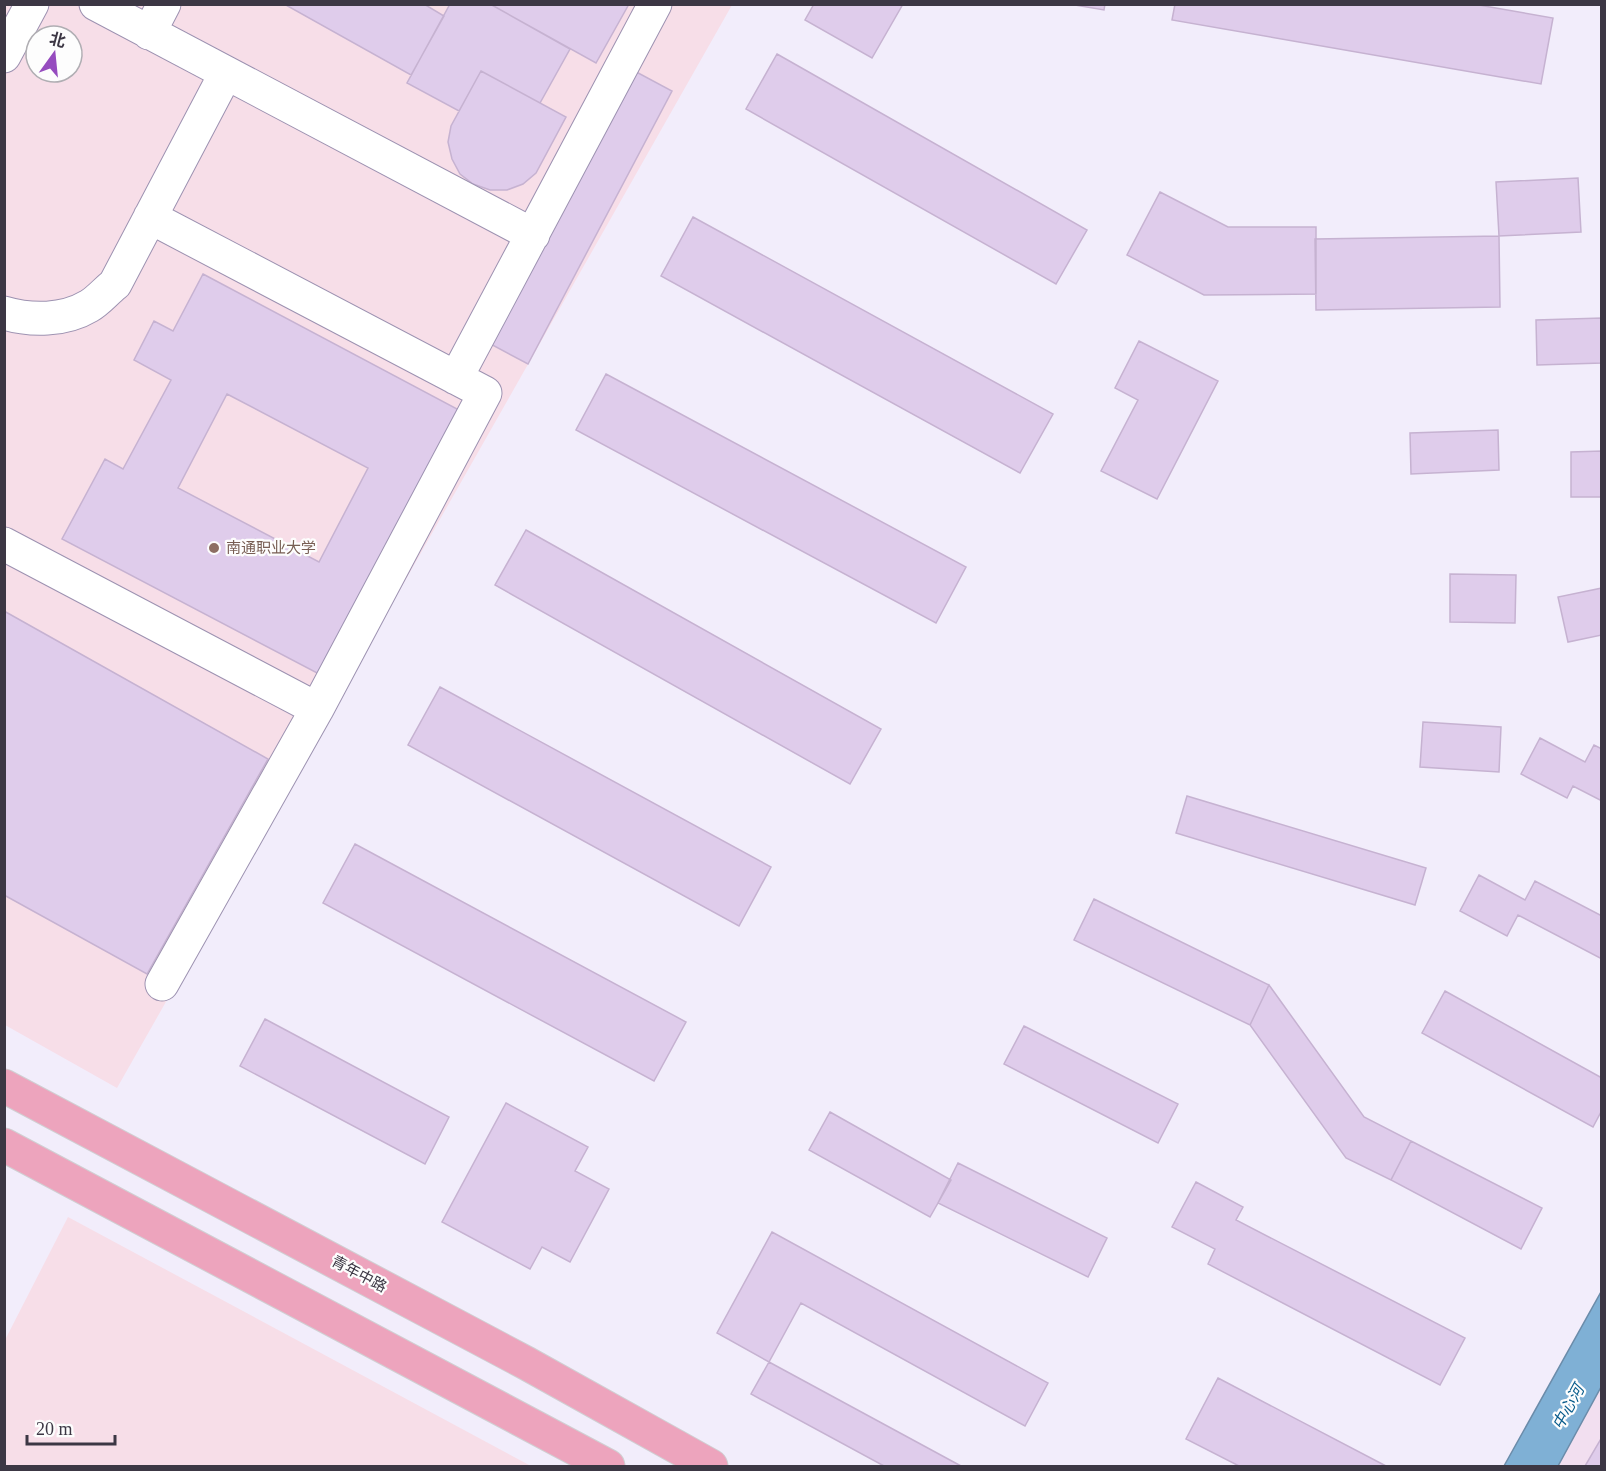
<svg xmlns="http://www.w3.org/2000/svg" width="1606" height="1471" font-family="'Times New Roman','Noto Sans SC',serif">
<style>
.commercial{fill:#f2dff0}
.education{fill:#f7dee8;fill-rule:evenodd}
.water{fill:#7fb0d5;stroke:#6b8caa;stroke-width:1.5}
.building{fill:#dfcceb;stroke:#c6b2d1;stroke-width:1.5;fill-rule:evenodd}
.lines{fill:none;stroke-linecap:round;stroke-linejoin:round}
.minor-casing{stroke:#9d92b1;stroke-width:35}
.major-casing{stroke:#d0cfd2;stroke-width:35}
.minor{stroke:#fff;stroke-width:33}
.major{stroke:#eda4bd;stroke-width:33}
.education-dot{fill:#8d6e63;stroke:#fdfdfd;stroke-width:2}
.labels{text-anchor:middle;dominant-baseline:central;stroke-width:4.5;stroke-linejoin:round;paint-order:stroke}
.education-label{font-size:15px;fill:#785e54;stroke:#fdfdfd;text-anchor:start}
.street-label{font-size:15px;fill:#3c3744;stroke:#fdfdfd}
.water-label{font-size:16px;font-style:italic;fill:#085b8b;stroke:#fdfdfd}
</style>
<rect width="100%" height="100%" fill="#f2edfb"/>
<path class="commercial" d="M 1601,1387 L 1601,1466 L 1558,1466 Z"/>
<path class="education" d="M 5,5 L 732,5 L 117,1088 L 5,1025 ZM 36,36 L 72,36 L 72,72 L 36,72 Z
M 68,1217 L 531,1466 L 5,1466 L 5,1340 Z"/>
<path class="water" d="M 1601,1292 L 1601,1387 L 1558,1466 L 1504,1466 Z"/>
<path class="building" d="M 284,4 L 424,4 L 444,16 L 411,75 Z
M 450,4 L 490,4 L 570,49 L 540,103 L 481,71 L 459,111 L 407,83 Z
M 490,4 L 629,4 L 596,63 Z
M 814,4 L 903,4 L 872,58 L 805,20 Z
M 1069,4 L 1105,4 L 1104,10 Z
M 1175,4 L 1473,4 L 1553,18 L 1541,84 L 1172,20 Z
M 777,54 L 1087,230 L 1056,284 L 746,109 Z
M 627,67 L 672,91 L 528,364 L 483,340 Z
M 481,71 L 566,117 L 536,173 L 523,184 L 507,190 L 490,190 L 473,184 L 460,174 L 452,159 L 448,142 L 451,126 Z
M 1578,178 L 1581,232 L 1499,236 L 1496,182 Z
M 1160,192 L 1228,227 L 1316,227 L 1316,294 L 1204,295 L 1127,255 Z
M 693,217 L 1053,414 L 1020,473 L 661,276 Z
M 1499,236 L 1500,307 L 1316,310 L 1315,239 Z
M 203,274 L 459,410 L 319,674 L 62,539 L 105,459 L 123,469 L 171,380 L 134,360 L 154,321 L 173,331 ZM 227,394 L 368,468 L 319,562 L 178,488 Z
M 1602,318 L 1602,363 L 1537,365 L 1536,320 Z
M 1139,341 L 1218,381 L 1157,499 L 1101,471 L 1138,400 L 1115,388 Z
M 606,374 L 966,567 L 936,623 L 576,430 Z
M 1498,430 L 1499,470 L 1411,474 L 1410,433 Z
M 1602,451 L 1602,497 L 1571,497 L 1571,452 Z
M 526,530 L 881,729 L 850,784 L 495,585 Z
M 1450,574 L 1516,575 L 1515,623 L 1450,622 Z
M 1602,588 L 1602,635 L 1568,642 L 1558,597 Z
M 4,611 L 268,759 L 147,974 L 4,895 Z
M 440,687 L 771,867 L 739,926 L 408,745 Z
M 1423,722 L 1501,727 L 1499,772 L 1420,767 Z
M 1540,738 L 1585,762 L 1594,745 L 1602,749 L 1602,801 L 1573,786 L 1567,798 L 1521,774 Z
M 1187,796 L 1426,868 L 1415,905 L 1176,833 Z
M 355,844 L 686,1022 L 654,1081 L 323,903 Z
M 1479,875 L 1525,900 L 1535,881 L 1602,916 L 1602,959 L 1518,915 L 1507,936 L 1460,911 Z
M 1094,899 L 1269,985 L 1250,1025 L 1074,940 Z
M 1269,985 L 1364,1117 L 1411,1141 L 1391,1180 L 1346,1158 L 1250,1025 Z
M 1445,991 L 1602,1078 L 1602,1110 L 1593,1127 L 1422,1033 Z
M 265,1019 L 449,1117 L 425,1164 L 240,1066 Z
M 1024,1026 L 1178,1104 L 1158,1143 L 1004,1064 Z
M 506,1103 L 588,1147 L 575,1171 L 609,1189 L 570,1262 L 542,1247 L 530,1269 L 442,1222 Z
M 830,1112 L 951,1180 L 930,1217 L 809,1150 Z
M 1411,1141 L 1542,1208 L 1521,1249 L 1391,1180 Z
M 958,1163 L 1107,1238 L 1088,1277 L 938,1203 Z
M 1196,1182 L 1243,1207 L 1236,1220 L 1465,1338 L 1440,1385 L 1208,1264 L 1215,1249 L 1172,1227 Z
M 772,1232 L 1048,1383 L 1025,1426 L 801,1303 L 769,1362 L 717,1333 Z
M 769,1362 L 961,1466 L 884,1466 L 751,1394 Z
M 1218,1378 L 1386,1466 L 1239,1466 L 1186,1439 Z
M 1602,1437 L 1602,1466 L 1585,1466 Z"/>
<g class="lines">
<g class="minor-casing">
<path id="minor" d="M 96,4 L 533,235
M 149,33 L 164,4
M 4,56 L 32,4
M 150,217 L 485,393 L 317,709 L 162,984
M 4,313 C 31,321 64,321 89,306 C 98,301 106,291 115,284 L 226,73
M 456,378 L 655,4
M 4,544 L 317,709"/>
</g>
<g class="major-casing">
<path id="major" d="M 4,1086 L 526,1363 L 711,1466
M 4,1145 L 608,1466"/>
</g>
<use href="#minor" class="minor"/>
<use href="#major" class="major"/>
</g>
<circle class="education-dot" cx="214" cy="548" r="6"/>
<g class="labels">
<g class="education-label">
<text x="226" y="548">南通职业大学</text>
</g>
<g class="street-label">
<text transform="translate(359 1274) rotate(28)">青年中路</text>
</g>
<g class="water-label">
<text transform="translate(1568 1407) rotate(-61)">中心河</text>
</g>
</g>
<rect width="1606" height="1471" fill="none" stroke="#3c3744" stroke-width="12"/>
<g transform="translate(54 54) rotate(15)"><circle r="28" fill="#fdfdfd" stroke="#b0aeb3" stroke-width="1.5"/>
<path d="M0-4.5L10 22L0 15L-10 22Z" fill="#964cbf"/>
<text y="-9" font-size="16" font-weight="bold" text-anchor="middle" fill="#3c3744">北</text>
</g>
<path d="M27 1435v9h88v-9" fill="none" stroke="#3c3744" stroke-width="3"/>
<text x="36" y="1435" font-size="18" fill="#3c3744" stroke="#fdfdfd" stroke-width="4.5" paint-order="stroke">20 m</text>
</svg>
